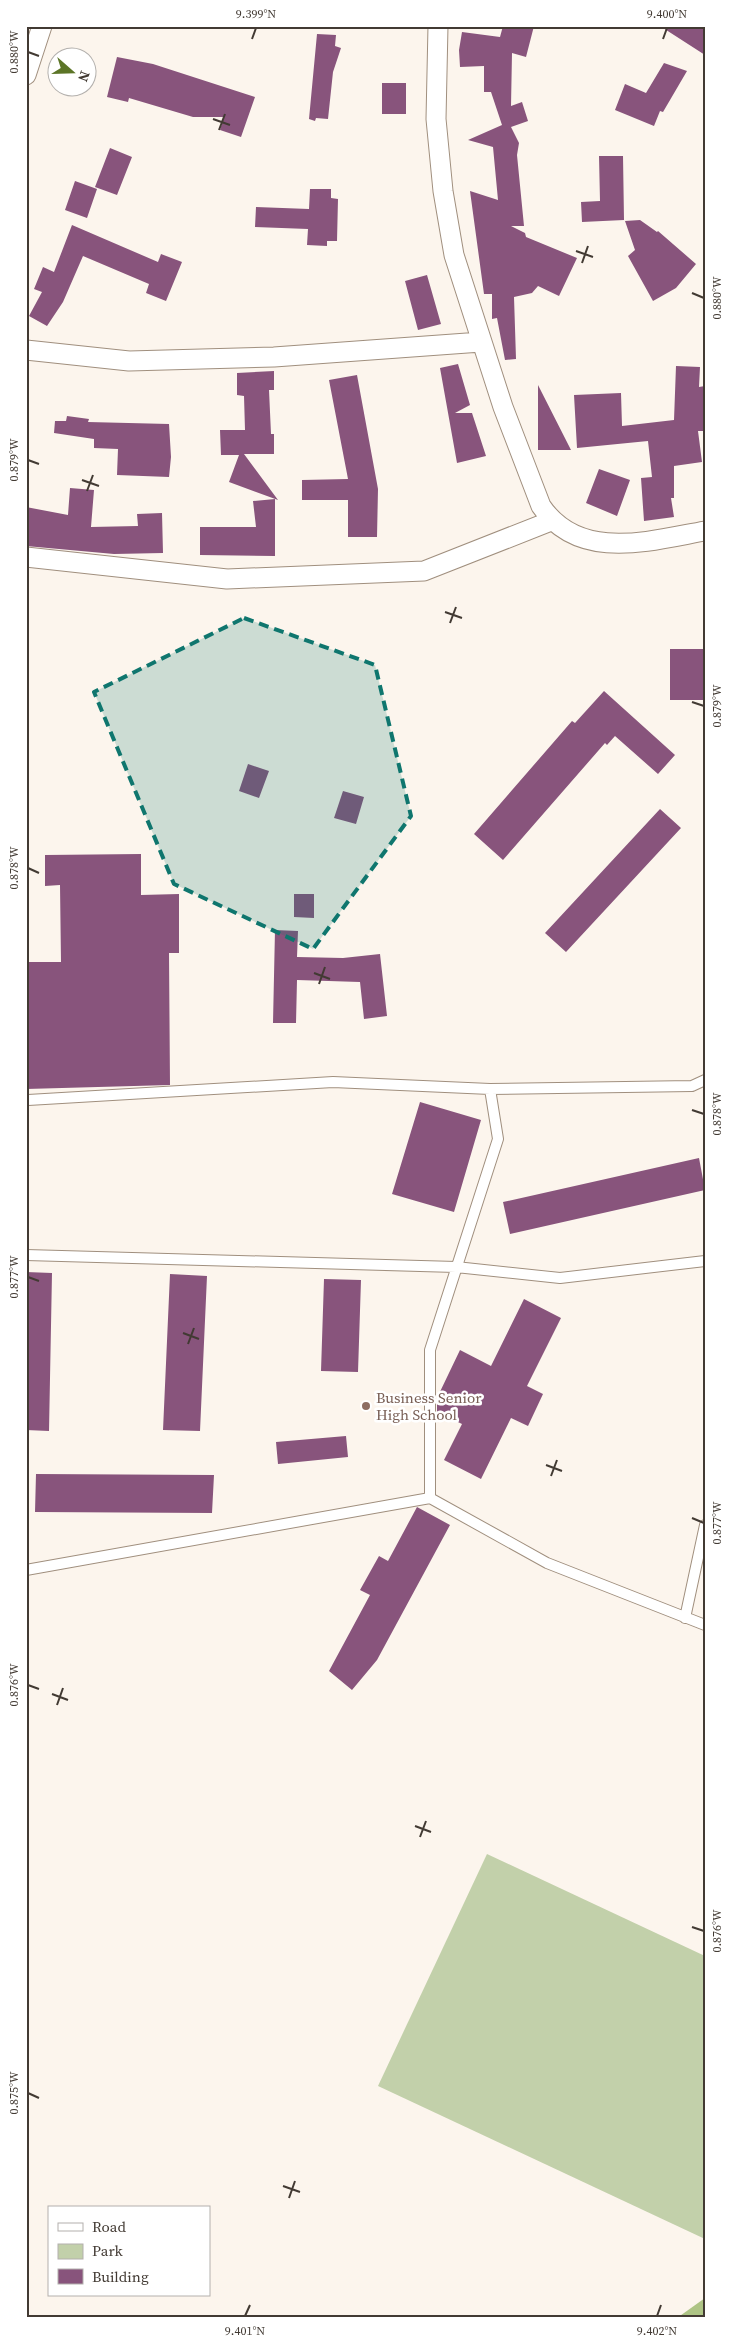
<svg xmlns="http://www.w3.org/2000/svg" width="731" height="2344" font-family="'Source Serif 4',serif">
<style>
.green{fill:#c2d0aa}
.forest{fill:#aec485}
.building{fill:#88547c}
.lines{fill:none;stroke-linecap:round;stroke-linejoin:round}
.lane-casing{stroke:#a08f7e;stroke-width:12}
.street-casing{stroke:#a08f7e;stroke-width:21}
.lane{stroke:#fff;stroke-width:10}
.street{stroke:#fff;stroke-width:19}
.marked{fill:#0f766e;fill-opacity:0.2;stroke:#0f766e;stroke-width:4;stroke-dasharray:10 6;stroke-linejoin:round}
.ticks{fill:none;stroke:#423a33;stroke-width:2}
.education-dot{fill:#8d6e63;stroke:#fff;stroke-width:2}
.labels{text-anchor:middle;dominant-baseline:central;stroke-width:5;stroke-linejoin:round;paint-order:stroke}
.education-label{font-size:15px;fill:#785e54;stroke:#fff;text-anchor:start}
.neatline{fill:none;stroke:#423a33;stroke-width:2}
.ticks-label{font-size:12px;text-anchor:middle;fill:#423a33}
</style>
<rect width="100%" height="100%" fill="#fcf5ed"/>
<path class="green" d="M 487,1854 L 705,1956 L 705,2239 L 378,2086 Z"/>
<path class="forest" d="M 705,2298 L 705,2318 L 677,2318 Z"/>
<path class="building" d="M 503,26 L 534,26 L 526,57 L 512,53 L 511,106 L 522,102 L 528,121 L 511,127 L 519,143 L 517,155 L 524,226 L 511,226 L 525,233 L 526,237 L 577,258 L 559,296 L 538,286 L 532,293 L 514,297 L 516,359 L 505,360 L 497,318 L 492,319 L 492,294 L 484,294 L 470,191 L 498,200 L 493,147 L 468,140 L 502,125 L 491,92 L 484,92 L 484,66 L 460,67 L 459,50 L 462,32 L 500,37 Z
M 660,26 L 705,26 L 705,55 Z
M 317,34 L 336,35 L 335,46 L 341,48 L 333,72 L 328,119 L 316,118 L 315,121 L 309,119 Z
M 117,57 L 153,64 L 255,97 L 241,137 L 220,130 L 224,117 L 193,117 L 129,98 L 128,102 L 107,97 Z
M 664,63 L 687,71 L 663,112 L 660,111 L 654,126 L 615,110 L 625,84 L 646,93 Z
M 382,83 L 406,83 L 406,114 L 382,114 Z
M 110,148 L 132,157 L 117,195 L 95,187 Z
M 599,156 L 623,156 L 624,220 L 582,222 L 581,202 L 600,201 Z
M 75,181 L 97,189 L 87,218 L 65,210 Z
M 310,189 L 331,189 L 331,198 L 338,199 L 337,241 L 327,241 L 327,246 L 307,245 L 308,229 L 255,227 L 256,207 L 309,209 Z
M 640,220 L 657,232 L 658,231 L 696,264 L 676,288 L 653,301 L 628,256 L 635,250 L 625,221 Z
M 72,225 L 158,262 L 161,254 L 182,262 L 166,301 L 146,293 L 149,284 L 83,256 L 63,302 L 47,326 L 29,316 L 42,292 L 34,289 L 43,267 L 54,272 Z
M 427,275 L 441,324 L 418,330 L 405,281 Z
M 458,364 L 470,405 L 455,413 L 472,413 L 486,456 L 457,463 L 440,368 Z
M 676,366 L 700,367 L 699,387 L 705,386 L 705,431 L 698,431 L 702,462 L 674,466 L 674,498 L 671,498 L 674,517 L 644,521 L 641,478 L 652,477 L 648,441 L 577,448 L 574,395 L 621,393 L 622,426 L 674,420 Z
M 274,371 L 274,390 L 269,390 L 271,434 L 274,434 L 274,454 L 244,454 L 278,500 L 229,482 L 239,455 L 221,455 L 220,430 L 245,430 L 244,396 L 237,395 L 237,373 Z
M 357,375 L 378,489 L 377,537 L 348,537 L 348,500 L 302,500 L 302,480 L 348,479 L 329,380 Z
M 538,385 L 571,450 L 538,450 Z
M 67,416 L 89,419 L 88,422 L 169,424 L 171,457 L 169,477 L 117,475 L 118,449 L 94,448 L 94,439 L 54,433 L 55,421 L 66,421 Z
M 599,469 L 630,480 L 617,516 L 586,503 Z
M 70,488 L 94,490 L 91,527 L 138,526 L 137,514 L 162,513 L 163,553 L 114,554 L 26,546 L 26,507 L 68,515 Z
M 275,499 L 275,556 L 200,555 L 200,527 L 256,527 L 253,501 Z
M 670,649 L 705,649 L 705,700 L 670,700 Z
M 604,691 L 675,755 L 658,774 L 615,736 L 607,745 L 605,743 L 503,860 L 474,834 L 572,721 L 575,723 Z
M 248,764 L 269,771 L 259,798 L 239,791 Z
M 343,791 L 364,797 L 356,824 L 334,818 Z
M 660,809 L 681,828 L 566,952 L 545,933 Z
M 141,854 L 141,895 L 179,894 L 179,953 L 169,953 L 170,1085 L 26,1089 L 26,962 L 61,962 L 60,885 L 45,886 L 45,855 Z
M 294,894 L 314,894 L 314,918 L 294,917 Z
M 275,930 L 298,931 L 297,957 L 343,958 L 380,954 L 387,1016 L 364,1019 L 360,982 L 297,980 L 296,1023 L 273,1023 Z
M 420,1102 L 481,1120 L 454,1212 L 392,1194 Z
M 699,1158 L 705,1190 L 510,1234 L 503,1202 Z
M 26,1272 L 52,1273 L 49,1431 L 26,1430 Z
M 170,1274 L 207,1276 L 200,1431 L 163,1430 Z
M 324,1279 L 361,1280 L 358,1372 L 321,1371 Z
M 524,1299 L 561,1318 L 527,1386 L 543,1394 L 528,1426 L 511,1418 L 481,1479 L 444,1460 L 462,1424 L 437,1412 L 437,1398 L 460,1350 L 491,1366 Z
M 346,1436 L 348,1457 L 278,1464 L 276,1442 Z
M 36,1474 L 214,1475 L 212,1513 L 35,1512 Z
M 417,1507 L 450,1525 L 377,1660 L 352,1690 L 329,1671 L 370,1595 L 360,1590 L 379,1556 L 388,1561 Z"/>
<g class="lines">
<g class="lane-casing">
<path id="lane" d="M 28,1100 L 333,1082 L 490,1089 L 692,1086 L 705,1080
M 26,1255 L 456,1267 L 560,1278 L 705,1261
M 430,1498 L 430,1350 L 498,1139 L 490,1089
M 26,1570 L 430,1498 L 547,1563 L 705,1625
M 685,1618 L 705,1525"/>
</g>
<g class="street-casing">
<path id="street" d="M 438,26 L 436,119 L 443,191 L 454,255 L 503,407 L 541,506 C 579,562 649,541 705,531
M 26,75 L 42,26
M 26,350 L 129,361 L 274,357 L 481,342
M 26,557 L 227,579 L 424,571 L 551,521"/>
</g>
<use href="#lane" class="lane"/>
<use href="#street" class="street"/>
</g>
<path class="marked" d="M 244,618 L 375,665 L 411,816 L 313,949 L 174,884 L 94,692 Z"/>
<path class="ticks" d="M 252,39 L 256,28M 663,39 L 667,28M 28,52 L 39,56M 213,119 L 230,125M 219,130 L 225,114M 576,251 L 593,257M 582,263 L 588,246M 692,293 L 704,298M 28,460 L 39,464M 82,480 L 99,486M 87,491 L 93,475M 445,612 L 462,618M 450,623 L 456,607M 692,702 L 704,706M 28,868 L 39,873M 314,973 L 330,979M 319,984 L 325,967M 692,1110 L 704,1114M 28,1277 L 39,1281M 183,1333 L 199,1339M 188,1344 L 194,1328M 546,1465 L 562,1471M 551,1476 L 557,1460M 692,1518 L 704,1523M 28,1685 L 39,1689M 52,1694 L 68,1700M 57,1705 L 63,1688M 415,1826 L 431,1832M 420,1837 L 426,1821M 692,1927 L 704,1931M 28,2093 L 39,2098M 283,2186 L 300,2192M 289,2198 L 295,2181M 245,2316 L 250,2305M 657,2316 L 661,2305"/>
<circle class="education-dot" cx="366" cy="1406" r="5"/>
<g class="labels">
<g class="education-label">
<text x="376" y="1397">Business Senior<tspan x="376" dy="17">High School</tspan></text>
</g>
</g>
<rect width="731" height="2344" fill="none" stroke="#ffffff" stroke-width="55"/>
<rect x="48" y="2206" width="162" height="90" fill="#ffffff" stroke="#b3b0ad"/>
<rect x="58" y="2223" width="25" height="8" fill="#ffffff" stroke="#b3b0ad"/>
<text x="92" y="2232" font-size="15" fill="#423a33">Road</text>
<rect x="58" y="2244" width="25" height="15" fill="#c2d0aa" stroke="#b3b0ad"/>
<text x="92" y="2256" font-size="15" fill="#423a33">Park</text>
<rect x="58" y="2269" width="25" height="15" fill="#88547c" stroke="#b3b0ad"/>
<text x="92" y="2282" font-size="15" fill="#423a33">Building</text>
<g transform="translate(72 72) rotate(110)"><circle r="24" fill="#ffffff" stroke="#b3b0ad"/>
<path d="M0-4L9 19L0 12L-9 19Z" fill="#5c7527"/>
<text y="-8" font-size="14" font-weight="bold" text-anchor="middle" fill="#423a33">N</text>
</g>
<rect x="28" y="28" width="676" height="2288" class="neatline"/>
<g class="ticks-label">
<text x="256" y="18">9.399°N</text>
<text x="667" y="18">9.400°N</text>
<text transform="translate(14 52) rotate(-90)" y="4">0.880°W</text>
<text transform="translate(717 298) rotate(-90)" y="4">0.880°W</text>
<text transform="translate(14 460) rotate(-90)" y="4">0.879°W</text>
<text transform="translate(717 706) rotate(-90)" y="4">0.879°W</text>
<text transform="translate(14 868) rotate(-90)" y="4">0.878°W</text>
<text transform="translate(717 1114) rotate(-90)" y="4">0.878°W</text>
<text transform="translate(14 1277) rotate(-90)" y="4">0.877°W</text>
<text transform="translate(717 1523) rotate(-90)" y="4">0.877°W</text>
<text transform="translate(14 1685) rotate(-90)" y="4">0.876°W</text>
<text transform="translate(717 1931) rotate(-90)" y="4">0.876°W</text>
<text transform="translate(14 2093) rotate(-90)" y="4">0.875°W</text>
<text x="245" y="2335">9.401°N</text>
<text x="657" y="2335">9.402°N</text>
</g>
</svg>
